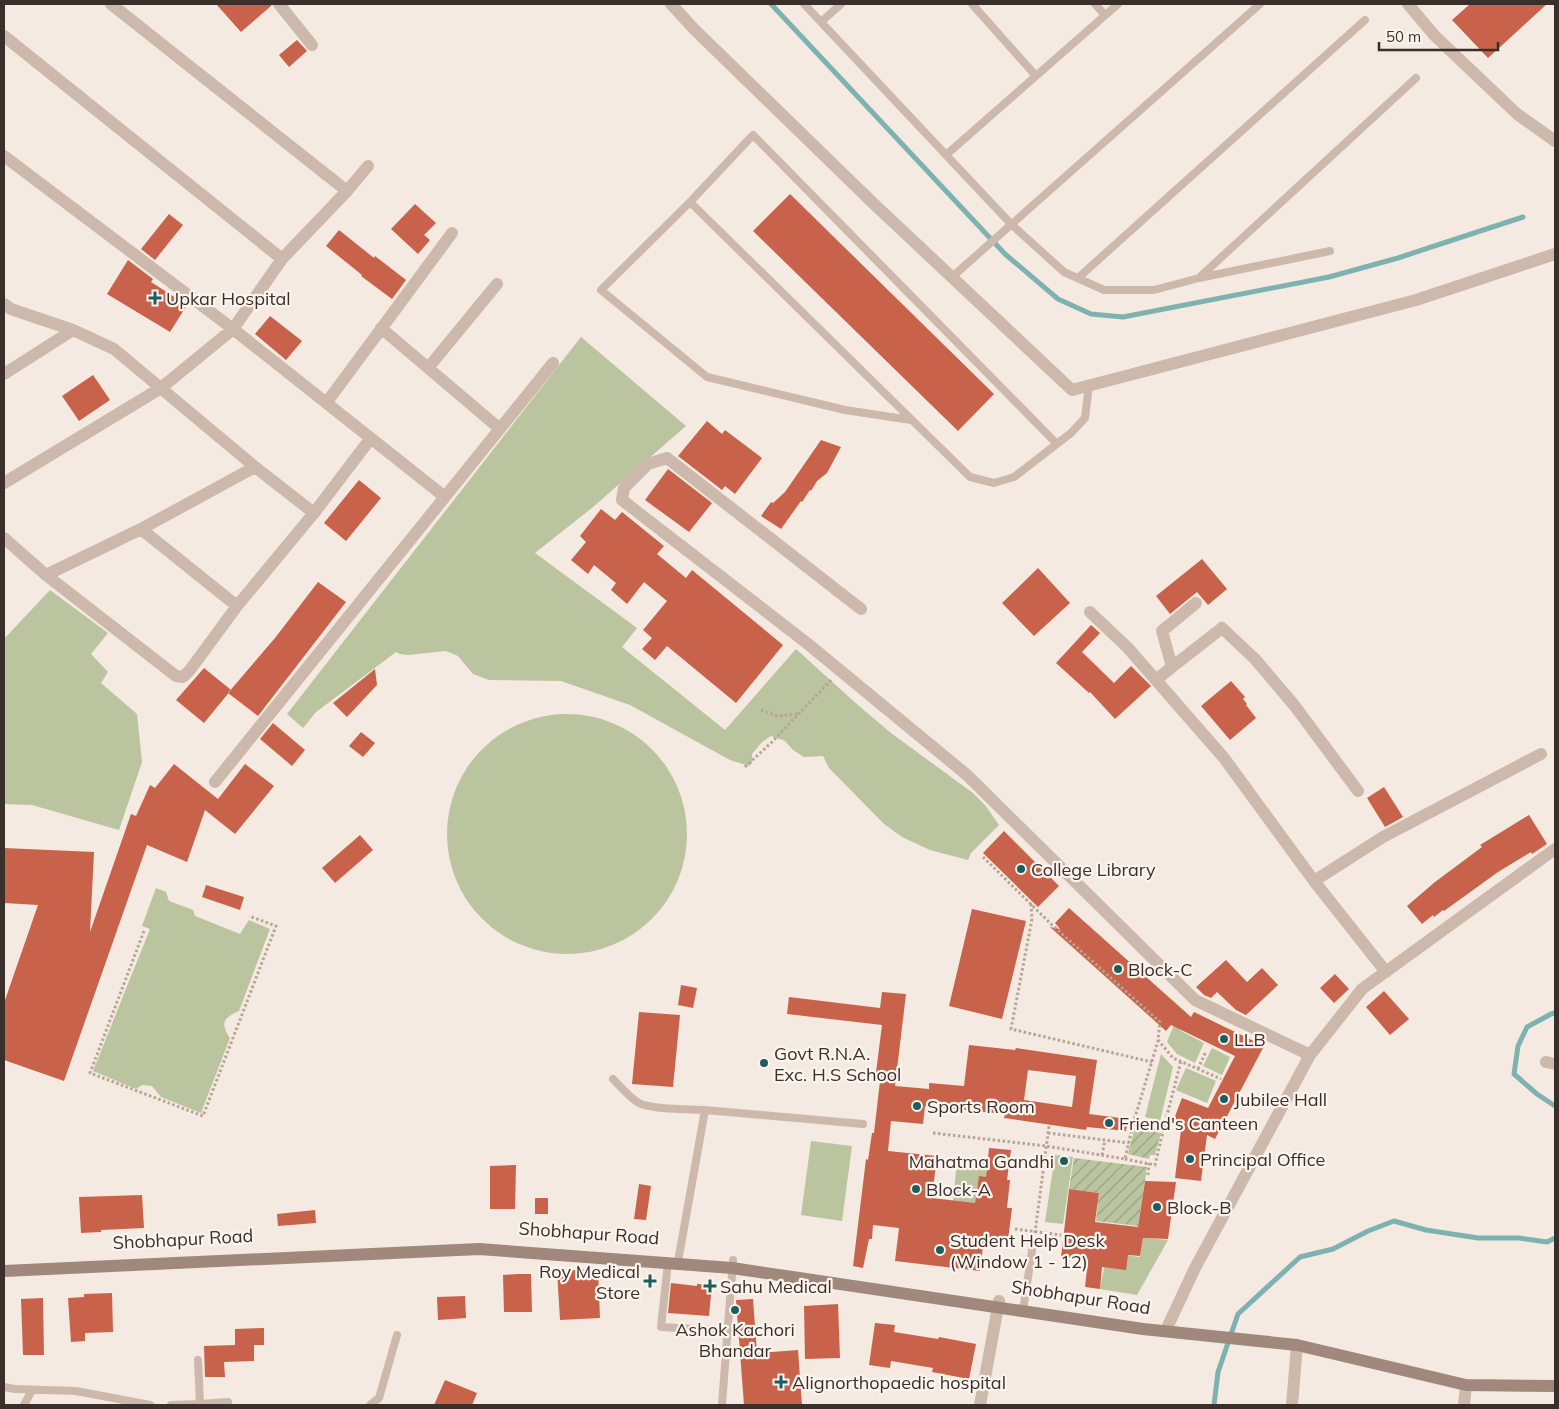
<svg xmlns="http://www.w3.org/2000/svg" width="1559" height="1409" font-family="Mulish,sans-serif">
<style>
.green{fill:#bac49f}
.garden{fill:url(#garden-furrows)}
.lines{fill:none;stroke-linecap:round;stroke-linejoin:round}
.stream{stroke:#7eb2b1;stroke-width:5}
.building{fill:#c9624a;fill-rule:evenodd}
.path{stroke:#b9a395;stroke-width:3;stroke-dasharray:2.5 2.5;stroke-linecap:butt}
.service{stroke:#cdb9ab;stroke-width:8}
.minor{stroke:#cdb9ab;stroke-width:12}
.secondary{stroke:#a1887c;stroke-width:12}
.poi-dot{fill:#1e5d5e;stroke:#fbf4ee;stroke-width:2}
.labels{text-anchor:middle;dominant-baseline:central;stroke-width:4.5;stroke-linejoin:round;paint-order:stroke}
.poi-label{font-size:18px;fill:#3b2f2b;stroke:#fbf4ee;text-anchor:start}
.street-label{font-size:18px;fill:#3b2f2b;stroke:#fbf4ee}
</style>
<defs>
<pattern id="garden-furrows" width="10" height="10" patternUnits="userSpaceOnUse" patternTransform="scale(1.25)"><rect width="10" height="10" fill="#bac49f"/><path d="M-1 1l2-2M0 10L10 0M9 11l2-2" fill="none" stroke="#98a082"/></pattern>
</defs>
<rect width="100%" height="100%" fill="#f4eae1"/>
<path class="green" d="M 581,337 L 686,426 L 593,507 L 535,553 L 637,628 L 622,647 L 725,730 L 796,649 L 859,706 L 891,733 L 973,793 L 985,805 L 999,825 L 971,853 L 968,860 L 930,850 L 902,837 L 884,824 L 829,768 L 823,756 L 804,757 L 793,750 L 785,741 L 771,736 L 762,742 L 752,754 L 752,763 L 749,766 L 730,760 L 630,705 L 561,681 L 489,680 L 473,674 L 458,656 L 446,651 L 408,655 L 400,654 L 396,652 L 316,712 L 303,728 L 287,714 Z
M 50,590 L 108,633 L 91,654 L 108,672 L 101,683 L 137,714 L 142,762 L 119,830 L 32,805 L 4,804 L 4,639 Z
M447 834a120 120 0 1 1 240 0a120 120 0 1 1-240 0Z
M 156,888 L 166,892 L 169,901 L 193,910 L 195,916 L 240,934 L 249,920 L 270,929 L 239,1011 C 223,1018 220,1023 230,1038 L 201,1113 L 161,1097 L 152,1086 L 142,1085 L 136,1089 L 93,1071 L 150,929 L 142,926 Z
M 1174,1025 L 1183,1032 L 1204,1043 L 1195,1063 L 1177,1054 L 1167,1042 Z
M 1212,1048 L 1230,1057 L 1222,1075 L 1203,1066 Z
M 1161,1054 L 1173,1067 L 1160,1121 L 1145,1117 Z
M 1186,1068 L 1216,1081 L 1207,1103 L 1176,1090 Z
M 811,1141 L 852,1146 L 842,1221 L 801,1215 Z
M 1055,1155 L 1073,1157 L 1063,1224 L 1045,1222 Z
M 967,1158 L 988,1158 L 986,1177 L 979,1177 L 975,1203 L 953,1201 L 956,1171 Z
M 1143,1238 L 1168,1240 L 1137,1295 L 1100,1289 L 1107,1253 L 1140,1257 Z"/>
<path class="garden" d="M 1135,1127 L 1161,1133 L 1155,1155 L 1150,1155 L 1149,1159 L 1128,1154 Z
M 1074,1158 L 1147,1167 L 1138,1226 L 1096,1221 L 1099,1193 L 1069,1189 Z"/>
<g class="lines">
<path class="stream" d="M 771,4 L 1005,254 L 1058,299 L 1091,314 L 1123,317 L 1329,277 L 1398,258 L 1523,217
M 1555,1013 L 1551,1014 L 1527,1027 L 1518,1046 L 1514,1074 L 1537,1094 L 1555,1106
M 1214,1405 L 1218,1372 L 1238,1314 L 1300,1257 L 1333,1249 L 1368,1231 L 1394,1221 L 1426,1230 L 1478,1238 L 1519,1238 L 1547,1242 L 1555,1238"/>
</g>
<path class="building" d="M 216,4 L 271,4 L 271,6 L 241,32 Z
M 1470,4 L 1547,4 L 1488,58 L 1452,20 Z
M 297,40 L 307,51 L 289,67 L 279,55 Z
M 790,194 L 994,394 L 958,431 L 753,231 Z
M 415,204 L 436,223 L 424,235 L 430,240 L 418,254 L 391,229 Z
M 169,214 L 183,225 L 155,260 L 141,249 Z
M 339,230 L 374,258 L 375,256 L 406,280 L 392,299 L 361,276 L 362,275 L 326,246 Z
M 128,260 L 153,279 L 151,282 L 187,305 L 170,332 L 107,294 Z
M 270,316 L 302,341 L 286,360 L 255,334 Z
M 93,375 L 110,400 L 79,421 L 62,396 Z
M 707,421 L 722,434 L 725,430 L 762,458 L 735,494 L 725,486 L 722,490 L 678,456 Z
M 821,440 L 841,447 L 827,473 L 817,481 L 811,491 L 810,490 L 802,502 L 801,501 L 781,529 L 761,516 L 771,502 L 773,503 L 785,492 Z
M 668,469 L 712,503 L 689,532 L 645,500 Z
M 359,480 L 381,498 L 346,541 L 324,523 Z
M 601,509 L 615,520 L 622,512 L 664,546 L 657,554 L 686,578 L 692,570 L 783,645 L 736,703 L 667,646 L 655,660 L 642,649 L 652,638 L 643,630 L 667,601 L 644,582 L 627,604 L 611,590 L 616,583 L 594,565 L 588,574 L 571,560 L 586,542 L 580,536 Z
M 1202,559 L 1227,589 L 1208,605 L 1197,592 L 1170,614 L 1156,596 Z
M 1038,568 L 1070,603 L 1034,636 L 1002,603 Z
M 318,582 L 346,602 L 258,716 L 228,693 L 275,638 Z
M 1091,625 L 1100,633 L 1082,652 L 1114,683 L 1131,666 L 1151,686 L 1115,719 L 1090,692 L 1089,693 L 1056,663 Z
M 204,668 L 231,690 L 204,723 L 176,700 Z
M 375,669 L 377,685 L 347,717 L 333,703 Z
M 1231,681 L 1245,697 L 1243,699 L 1247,704 L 1246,705 L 1256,718 L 1230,740 L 1201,706 Z
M 273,723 L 305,750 L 292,766 L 260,739 Z
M 361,732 L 375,743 L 363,757 L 349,746 Z
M 174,764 L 218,799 L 245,764 L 274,786 L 235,834 L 205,810 L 187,862 L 147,845 L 64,1081 L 4,1060 L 4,1003 L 38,905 L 4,903 L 4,848 L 94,852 L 90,932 L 131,814 L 136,816 L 150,785 L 155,788 Z
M 1384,787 L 1403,817 L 1385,827 L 1367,798 Z
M 1529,815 L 1547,844 L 1532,854 L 1531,852 L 1498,872 L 1444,911 L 1443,910 L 1434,917 L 1433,915 L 1422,924 L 1407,906 L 1435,882 L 1482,847 L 1480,845 Z
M 1004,831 L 1059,886 L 1038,907 L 983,853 Z
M 360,835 L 373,850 L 335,883 L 322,868 Z
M 206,885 L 244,897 L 240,910 L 202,897 Z
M 1069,908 L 1191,1017 L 1194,1012 L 1264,1046 L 1215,1139 L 1207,1135 L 1201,1181 L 1175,1178 L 1182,1122 L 1174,1119 L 1182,1098 L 1208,1108 L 1235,1056 L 1171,1025 L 1166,1031 L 1050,927 L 1060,929 L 1055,923 Z
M 972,909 L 1026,921 L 1002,1019 L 949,1006 Z
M 1226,960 L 1247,982 L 1262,968 L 1278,985 L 1246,1015 L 1236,1010 L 1217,992 L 1211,998 L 1204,995 L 1196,987 Z
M 1335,974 L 1349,989 L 1334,1003 L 1320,988 Z
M 681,985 L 697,988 L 693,1008 L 678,1005 Z
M 1384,991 L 1409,1019 L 1390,1035 L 1366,1007 Z
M 882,992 L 906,994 L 895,1086 L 929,1089 L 929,1083 L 964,1086 L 969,1045 L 1015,1050 L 1016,1048 L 1097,1060 L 1089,1114 L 1128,1119 L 1126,1131 L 1087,1127 L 1086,1130 L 1004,1118 L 1005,1114 L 925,1106 L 923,1124 L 891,1121 L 888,1151 L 937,1156 L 932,1198 L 975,1203 L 979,1176 L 986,1177 L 989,1148 L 1011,1150 L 1007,1180 L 1010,1180 L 1007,1208 L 1012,1208 L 1008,1240 L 984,1238 L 980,1271 L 895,1261 L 899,1228 L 873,1225 L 872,1239 L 869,1239 L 863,1268 L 853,1266 L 866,1159 L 868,1160 L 872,1133 L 874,1133 L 880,1081 L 875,1080 L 882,1025 L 787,1014 L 789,997 L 880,1008 ZM 1028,1070 L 1076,1076 L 1072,1107 L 1024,1100 Z
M 639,1012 L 680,1015 L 673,1087 L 632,1084 Z
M 516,1165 L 515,1209 L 490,1209 L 490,1166 Z
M 1145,1181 L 1176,1182 L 1168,1239 L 1143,1238 L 1140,1256 L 1128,1255 L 1126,1270 L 1102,1267 L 1100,1289 L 1085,1287 L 1088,1260 L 1061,1257 L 1069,1189 L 1099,1193 L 1095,1222 L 1138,1227 Z
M 639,1184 L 651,1186 L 646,1220 L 634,1219 Z
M 142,1195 L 144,1228 L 101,1230 L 101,1232 L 81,1233 L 79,1197 Z
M 535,1198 L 548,1198 L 548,1214 L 535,1214 Z
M 315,1210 L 316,1223 L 278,1226 L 277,1214 Z
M 598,1269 L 600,1318 L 560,1320 L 557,1271 Z
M 517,1274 L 531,1274 L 532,1312 L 504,1312 L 503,1275 Z
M 671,1283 L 697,1286 L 697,1284 L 712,1285 L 709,1316 L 668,1313 Z
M 112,1293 L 113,1332 L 85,1333 L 85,1341 L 71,1342 L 68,1298 L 84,1297 L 84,1294 Z
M 465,1296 L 466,1318 L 438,1320 L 437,1297 Z
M 43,1298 L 44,1355 L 23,1355 L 21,1299 Z
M 753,1299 L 757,1353 L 798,1350 L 802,1405 L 744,1405 L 736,1300 Z
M 838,1304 L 840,1358 L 805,1359 L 804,1306 Z
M 875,1323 L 895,1325 L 894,1332 L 938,1339 L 939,1337 L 976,1344 L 969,1379 L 932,1372 L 933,1368 L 891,1361 L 890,1368 L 869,1365 Z
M 264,1328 L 264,1345 L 254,1345 L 254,1361 L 224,1362 L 225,1377 L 205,1377 L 204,1346 L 235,1345 L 235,1329 Z
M 445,1380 L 477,1393 L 472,1405 L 434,1405 Z"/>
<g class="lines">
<path class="path" d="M 761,710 L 777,716 L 798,714
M 745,767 L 773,741 L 831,680
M 983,857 L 1051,924 L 1160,1022 L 1158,1040 L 1173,1058 L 1221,1079
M 1031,904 L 1032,919 L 1011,1029 L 1152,1062
M 144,931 L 90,1073 L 203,1116 L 276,926 L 249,916
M 1198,1069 L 1206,1051
M 1133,1124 L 1163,1131 L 1181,1061
M 933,1133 L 1046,1146 L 1125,1159 L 1133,1124 L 1158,1041
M 1048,1133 L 1129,1143
M 1102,1155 L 1105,1140
M 1125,1159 L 1155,1165 L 1163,1131
M 1148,1175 L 1149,1163
M 1015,1229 L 1061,1235
M 1035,1233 L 1049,1126"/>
<path class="service" d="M 804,4 L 1011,224 L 1064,272 L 1104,290 L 1154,290 L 1199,278 L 1330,251
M 972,4 L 1036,76
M 1095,4 L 1105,15
M 821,22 L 841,4
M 946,155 L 1118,4
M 690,202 L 753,135 L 1057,444
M 1201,276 L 1416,78
M 952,277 L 1260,4
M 1078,278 L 1365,20
M 911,420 L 845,410 L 707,377 L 601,290 L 690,202 L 970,477 L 994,483 L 1014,477 L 1071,433 L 1085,418 L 1089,385
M 613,1079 C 621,1087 629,1097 639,1103 C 652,1110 689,1109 705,1110
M 679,1256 L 705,1110 L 863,1124
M 668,1263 L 661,1327 L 728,1331
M 1024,1304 L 1033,1244
M 4,1387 L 15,1389 L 76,1391 L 150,1405
M 200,1404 L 228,1402
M 24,1405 L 32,1390
M 171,1405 L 200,1404 L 198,1360
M 370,1405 L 379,1398 L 397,1335
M 722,1405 L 733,1260"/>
<path class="minor" d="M 111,4 L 347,191
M 279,4 L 312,45
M 671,4 L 695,30 L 874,204 L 1072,390 L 1416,300 L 1555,254
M 1408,4 L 1434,35 L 1517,114 L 1555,141
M 4,36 L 282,259
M 4,156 L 233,329 L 445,497
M 4,304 L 11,309 L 73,330 L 114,349 L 255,467 L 314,513
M 381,328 L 500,429
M 428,368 L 497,284
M 4,374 L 73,330
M 327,402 L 452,233
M 4,483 L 161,388 L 233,329 L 282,259 L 347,191 L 368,166
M 141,529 L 237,606
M 4,538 L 46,575 L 176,676 L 183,677 L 190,670 L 237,606 L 314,513 L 371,438
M 46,575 L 141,529 L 255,467
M 861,609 L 667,458 L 648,464 L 624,488 L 622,500 L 808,644 L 967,775 L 1195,1000 L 1310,1055
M 1090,612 L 1128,648 L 1224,758 L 1314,881 L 1386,972
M 1172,667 L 1222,628 L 1255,659 L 1294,705 L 1358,791
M 1156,680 L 1172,667 L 1162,631 L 1196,603
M 215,782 L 553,363
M 1314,881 L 1383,837 L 1541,754
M 1546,1062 L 1555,1064
M 1166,1330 L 1195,1268 L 1310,1055 L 1362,989 L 1555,849
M 980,1405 L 999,1301
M 1292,1405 L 1297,1345
M 1464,1405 L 1466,1385"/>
<path class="secondary" d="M 4,1271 L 479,1249 L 732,1268 L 1143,1329 L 1297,1345 L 1466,1385 L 1555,1386"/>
</g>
<g class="poi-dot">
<path d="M152.5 290.5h5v5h5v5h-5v5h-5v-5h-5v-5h5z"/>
<circle cx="1021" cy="869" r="5"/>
<circle cx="1118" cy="969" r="5"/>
<circle cx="1224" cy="1039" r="5"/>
<circle cx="764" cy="1063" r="5"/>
<circle cx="1224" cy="1099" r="5"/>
<circle cx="917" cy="1106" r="5"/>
<circle cx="1109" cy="1123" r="5"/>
<circle cx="1190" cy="1159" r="5"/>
<circle cx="1064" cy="1161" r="5"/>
<circle cx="916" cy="1189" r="5"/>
<circle cx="1157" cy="1207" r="5"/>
<circle cx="940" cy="1250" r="5"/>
<path d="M647.5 1273.5h5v5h5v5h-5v5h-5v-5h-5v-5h5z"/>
<path d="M707.5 1278.5h5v5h5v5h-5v5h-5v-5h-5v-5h5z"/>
<circle cx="735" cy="1310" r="5"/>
<path d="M778.5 1374.5h5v5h5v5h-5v5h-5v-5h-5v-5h5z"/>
</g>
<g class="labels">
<g class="poi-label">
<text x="166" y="298">Upkar Hospital</text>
<text x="1031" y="869">College Library</text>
<text x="1128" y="969">Block-C</text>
<text x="1234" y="1039">LLB</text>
<text x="774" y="1053">Govt R.N.A.<tspan x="774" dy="21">Exc. H.S School</tspan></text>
<text x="1234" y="1099">Jubilee Hall</text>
<text x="927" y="1106">Sports Room</text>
<text x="1119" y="1123">Friend's Canteen</text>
<text x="1200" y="1159">Principal Office</text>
<text x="1054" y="1161" text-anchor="end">Mahatma Gandhi</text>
<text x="926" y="1189">Block-A</text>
<text x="1167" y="1207">Block-B</text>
<text x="950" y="1240">Student Help Desk<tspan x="950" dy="21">(Window 1 - 12)</tspan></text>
<text x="640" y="1271" text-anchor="end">Roy Medical<tspan x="640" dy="21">Store</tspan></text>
<text x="720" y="1286">Sahu Medical</text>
<text x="735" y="1329" text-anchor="middle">Ashok Kachori<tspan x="735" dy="21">Bhandar</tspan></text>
<text x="792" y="1382">Alignorthopaedic hospital</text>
</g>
<g class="street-label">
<text transform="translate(589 1233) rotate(4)">Shobhapur Road</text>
<text transform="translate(183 1239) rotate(-3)">Shobhapur Road</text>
<text transform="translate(1081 1297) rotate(9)">Shobhapur Road</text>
</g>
</g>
<rect width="1559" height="1409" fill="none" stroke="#3b2f2b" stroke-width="10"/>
<path d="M1379 42v8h119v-8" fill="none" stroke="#3b2f2b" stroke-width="2.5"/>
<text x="1386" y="42" font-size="15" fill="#3b2f2b" stroke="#fbf4ee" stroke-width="4" paint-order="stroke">50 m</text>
</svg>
